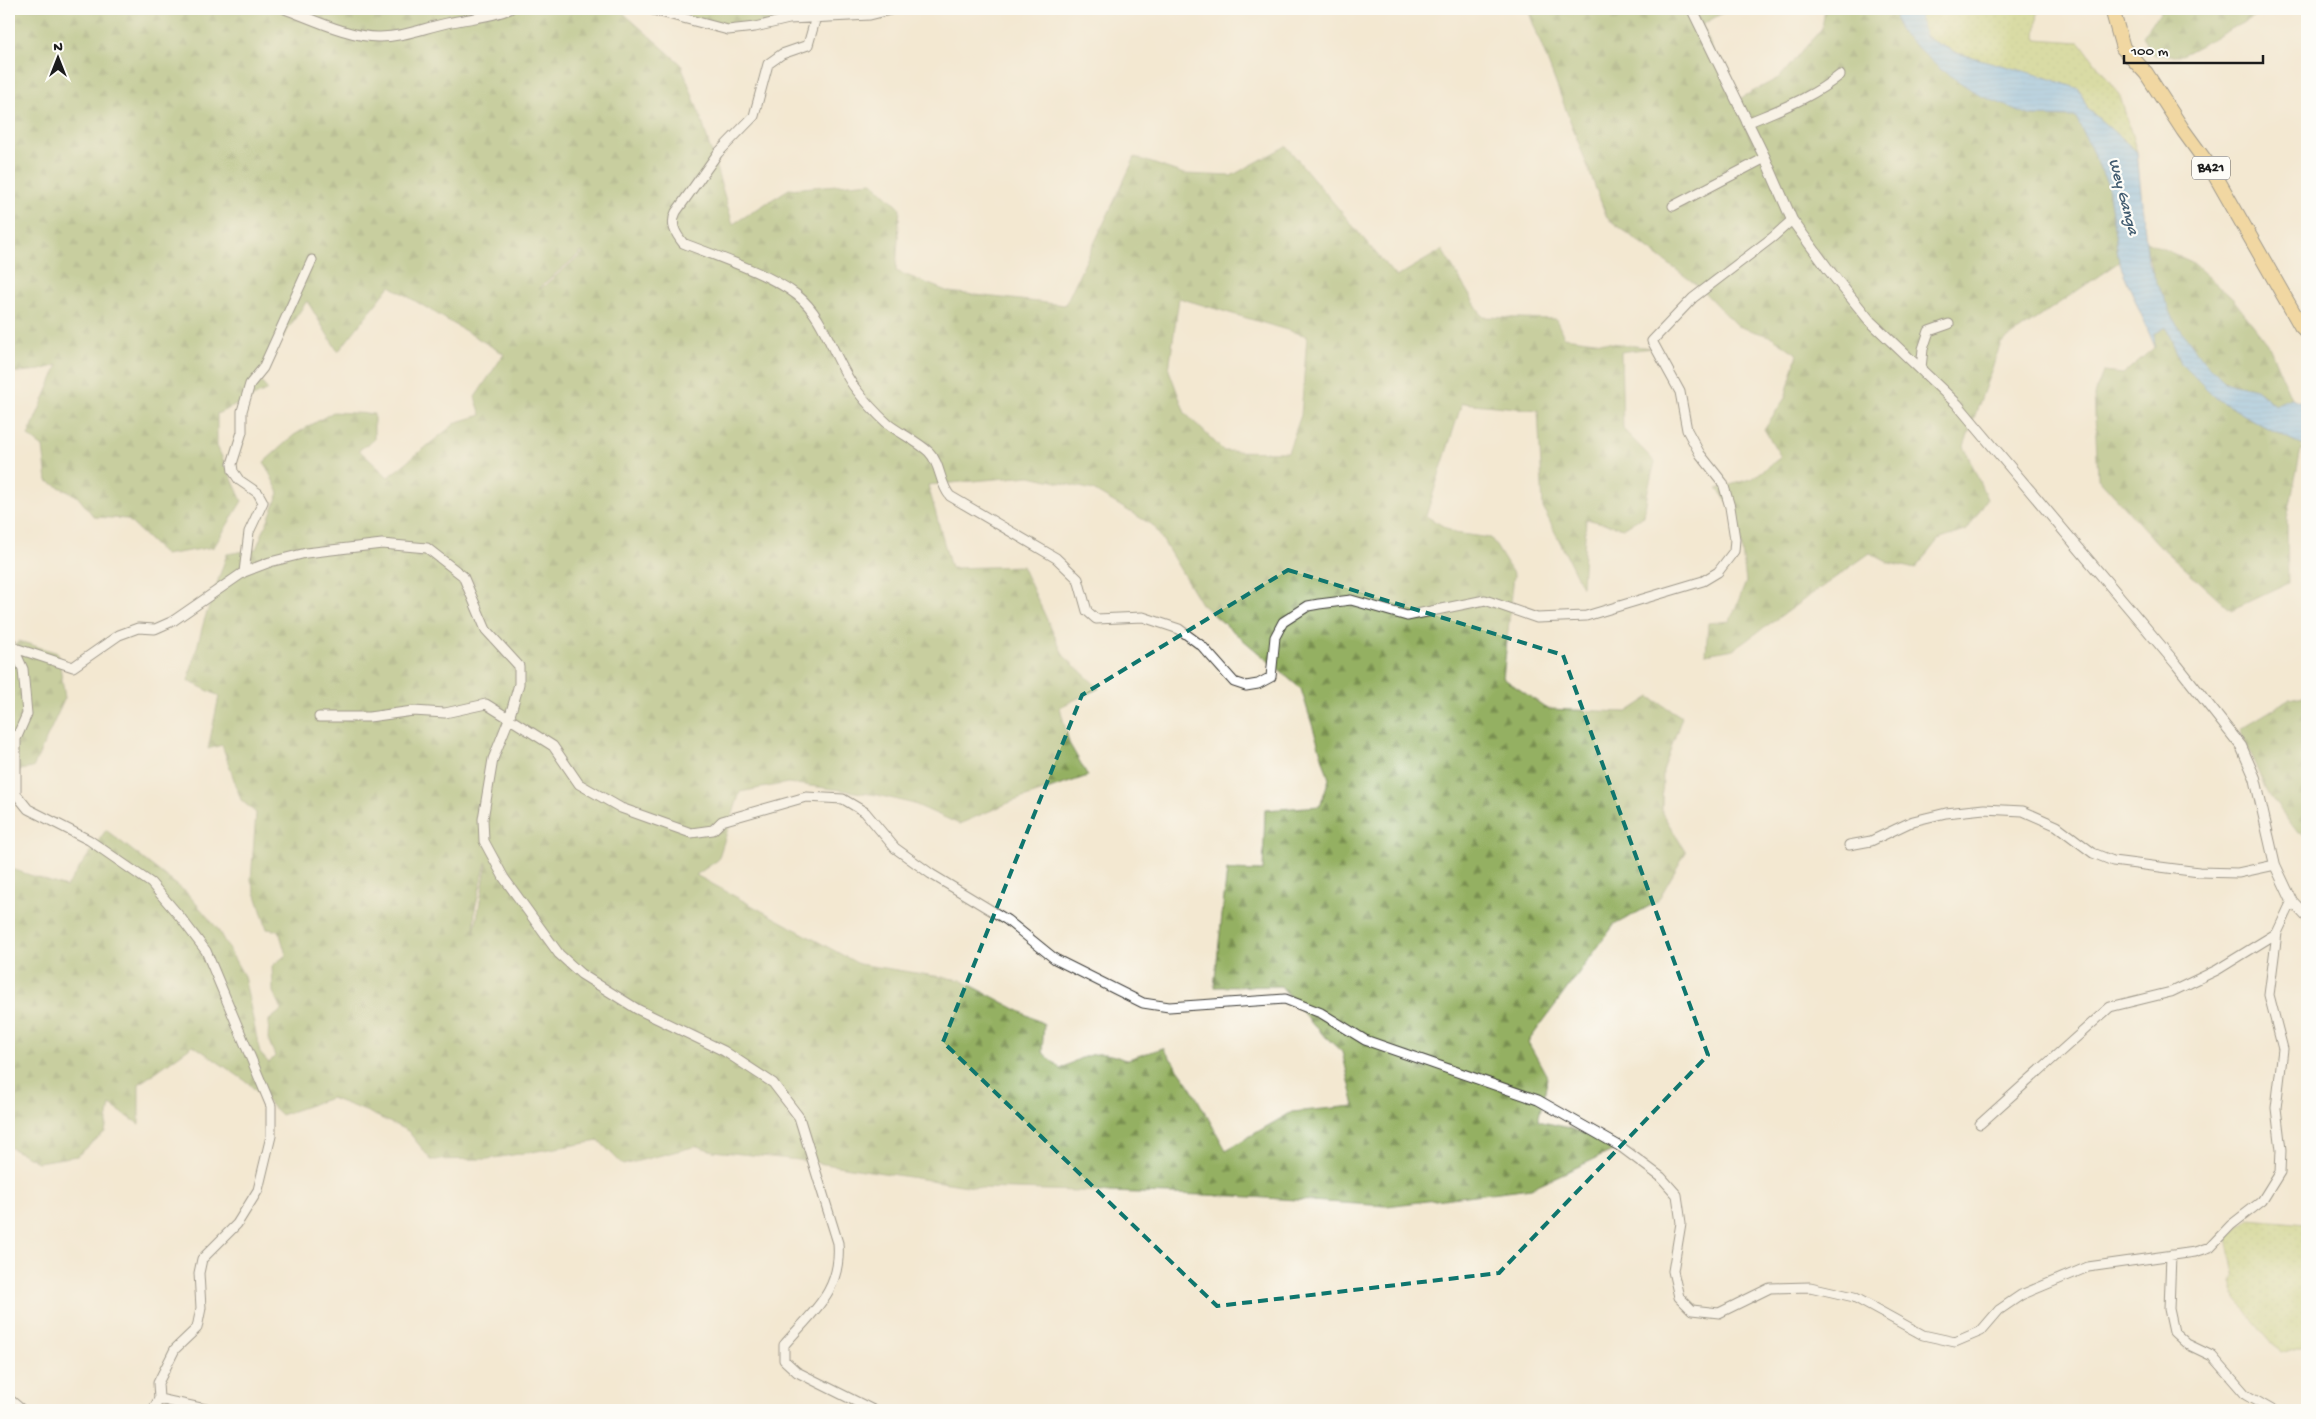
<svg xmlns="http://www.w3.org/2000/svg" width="2316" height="1419" font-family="'Gochi Hand',sans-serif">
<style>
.grass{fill:url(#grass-dots);stroke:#6c7446}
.forest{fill:url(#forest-firs);stroke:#58663f;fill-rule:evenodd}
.water{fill:url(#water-rules);stroke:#4b6c86}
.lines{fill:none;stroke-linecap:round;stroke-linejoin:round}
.minor-casing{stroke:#3c3b37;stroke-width:11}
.tertiary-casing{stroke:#3c3b37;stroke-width:12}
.primary-casing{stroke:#3c3b37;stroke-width:16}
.minor{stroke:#fff;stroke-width:9}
.tertiary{stroke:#fff;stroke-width:10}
.primary{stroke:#efc469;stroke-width:14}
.marked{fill:none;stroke:#0f766e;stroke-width:4;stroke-dasharray:10 6;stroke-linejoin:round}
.labels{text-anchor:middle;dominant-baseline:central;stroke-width:4.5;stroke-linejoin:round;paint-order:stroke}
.shield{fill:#fdfcf7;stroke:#605f5e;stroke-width:1}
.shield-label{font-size:14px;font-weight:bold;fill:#1c1c1c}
.water-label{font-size:16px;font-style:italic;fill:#425c70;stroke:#fdfcf7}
</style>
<defs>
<pattern id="grass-dots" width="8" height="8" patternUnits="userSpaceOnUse" patternTransform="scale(1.25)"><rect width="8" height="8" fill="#bbcd70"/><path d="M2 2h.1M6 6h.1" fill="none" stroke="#a0af60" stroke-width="1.8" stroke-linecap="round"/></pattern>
<pattern id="forest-firs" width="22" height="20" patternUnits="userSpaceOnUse" patternTransform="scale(1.25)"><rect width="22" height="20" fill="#94b062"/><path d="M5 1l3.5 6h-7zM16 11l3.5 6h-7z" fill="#788e50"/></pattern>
<pattern id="water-rules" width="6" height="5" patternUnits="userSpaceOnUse" patternTransform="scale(1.25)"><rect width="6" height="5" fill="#7abbef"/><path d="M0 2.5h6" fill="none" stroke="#69a0cc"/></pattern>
</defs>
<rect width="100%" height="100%" fill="#fdfcf7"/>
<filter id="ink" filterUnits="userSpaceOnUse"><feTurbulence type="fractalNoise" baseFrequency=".02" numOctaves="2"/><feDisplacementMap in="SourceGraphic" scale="10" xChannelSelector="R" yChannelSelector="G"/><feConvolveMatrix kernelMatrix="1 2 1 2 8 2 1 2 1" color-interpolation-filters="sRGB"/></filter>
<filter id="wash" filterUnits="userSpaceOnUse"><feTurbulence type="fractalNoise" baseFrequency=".0096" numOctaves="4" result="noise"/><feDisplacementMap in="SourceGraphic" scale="20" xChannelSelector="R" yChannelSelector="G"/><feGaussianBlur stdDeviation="1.12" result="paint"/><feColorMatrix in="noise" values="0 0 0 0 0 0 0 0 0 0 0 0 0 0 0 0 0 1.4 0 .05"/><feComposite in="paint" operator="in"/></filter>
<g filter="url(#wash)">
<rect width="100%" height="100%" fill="#f3e8d1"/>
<path class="grass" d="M 1918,9 L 2038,9 L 2036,39 L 2080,42 L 2120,96 L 2137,152 L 2088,109 L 2079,89 L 2045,77 L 1957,53 L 1925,37 Z
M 2250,1219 L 2307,1224 L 2307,1345 L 2281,1353 L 2235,1299 L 2231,1282 L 2234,1274 L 2227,1238 Z"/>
<path class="forest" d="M 9,9 L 619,9 L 681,64 L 701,118 L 733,224 L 789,189 L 872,182 L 900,208 L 896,271 L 949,292 L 1065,305 L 1135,157 L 1184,174 L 1231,176 L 1286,146 L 1396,277 L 1442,250 L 1483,317 L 1556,319 L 1564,337 L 1651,348 L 1621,352 L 1623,429 L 1655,462 L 1648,490 L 1644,516 L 1623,528 L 1586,519 L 1582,587 L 1543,508 L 1538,410 L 1462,403 L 1426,516 L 1455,533 L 1491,538 L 1514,575 L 1503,678 L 1548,709 L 1627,712 L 1650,697 L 1682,717 L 1663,771 L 1662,813 L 1686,852 L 1657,902 L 1614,925 L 1528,1042 L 1548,1078 L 1538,1121 L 1570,1128 L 1621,1147 L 1531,1188 L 1387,1206 L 1235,1196 L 981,1188 L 798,1160 L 713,1151 L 697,1146 L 623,1165 L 599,1141 L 488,1159 L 431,1160 L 408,1131 L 368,1112 L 331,1098 L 281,1115 L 247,1082 L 193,1045 L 139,1084 L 139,1124 L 110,1105 L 105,1132 L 77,1156 L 38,1162 L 9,1147 L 9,868 L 66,887 L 106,830 L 187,893 L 217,928 L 244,976 L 260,1053 L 269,1063 L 275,1056 L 268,1039 L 269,1020 L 282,1010 L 273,992 L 272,966 L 286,955 L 279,931 L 267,929 L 251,880 L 256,813 L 241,800 L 222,745 L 208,749 L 219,696 L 188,681 L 204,621 L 227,554 L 256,549 L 279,493 L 264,462 L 294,435 L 333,412 L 374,414 L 374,440 L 359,450 L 388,477 L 457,422 L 481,415 L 475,397 L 504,354 L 390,286 L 338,352 L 307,301 L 256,376 L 268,390 L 217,414 L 217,446 L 242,501 L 214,547 L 165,555 L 127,519 L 94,517 L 77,496 L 47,481 L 43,447 L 28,436 L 58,365 L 41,370 L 9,373 ZM 582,252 L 583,253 L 539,290 L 542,285 ZM 1179,298 L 1307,336 L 1301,415 L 1288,452 L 1224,451 L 1185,413 L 1169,370 ZM 1030,476 L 1093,490 L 1154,526 L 1201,604 L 1301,689 L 1329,779 L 1320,806 L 1265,810 L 1263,871 L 1227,870 L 1214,987 L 1281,986 L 1314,1026 L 1342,1052 L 1355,1106 L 1292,1112 L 1226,1150 L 1189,1084 L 1163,1048 L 1125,1060 C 1099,1048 1084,1055 1061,1069 L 1042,1052 L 1044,1024 L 961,980 L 859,964 L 696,875 L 718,860 L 740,792 L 788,783 L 877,795 L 914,804 L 959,824 L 1011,802 L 1088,776 L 1069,743 L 1060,707 L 1099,688 L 1064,656 L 1022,566 L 951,568 L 928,485 ZM 486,862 L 487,863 L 474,934 L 475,909 Z
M 660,9 L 859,9 L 728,30 Z
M 1529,9 L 1729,9 L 1702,25 L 1752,143 L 1737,100 L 1780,77 L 1822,28 L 1825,9 L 1893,9 L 1899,30 L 2032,116 L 2076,117 L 2108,185 L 2119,262 L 2001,343 L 1964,446 L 1987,499 L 1967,530 L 1938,540 L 1915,569 L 1889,563 L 1870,553 L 1734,649 L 1706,654 L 1708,623 L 1730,621 L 1746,582 L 1737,512 L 1717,489 L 1753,478 L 1781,457 L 1764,429 L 1785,398 L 1797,354 L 1772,337 L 1737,326 L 1698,286 L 1607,218 L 1528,10 Z
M 2162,9 L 2269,9 L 2182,55 L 2152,55 L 2143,36 Z
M 2146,241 L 2192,262 L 2233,299 L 2268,344 L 2291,398 L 2274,405 C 2269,400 2263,393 2256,390 C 2247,384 2232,387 2223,380 C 2185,350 2151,289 2146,241 Z
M 2166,327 L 2181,363 L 2216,398 L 2256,422 L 2302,445 L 2287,519 L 2288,583 L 2231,610 L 2159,545 L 2098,478 L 2094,395 L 2103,372 L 2123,374 L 2155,347 L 2154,334 Z
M 19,641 L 58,653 L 65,698 L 33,768 L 9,772 L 9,650 Z
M 2307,695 L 2307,835 L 2298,833 L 2266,791 L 2240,729 L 2290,699 Z"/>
<path class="water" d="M 1893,9 L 1918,9 L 1925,37 L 1957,53 L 2045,77 L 2079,89 L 2088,109 L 2137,152 L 2148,263 L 2175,322 L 2204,361 L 2225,382 L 2256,389 L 2274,405 L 2291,398 L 2307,404 L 2307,450 L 2302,445 L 2256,422 L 2216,398 L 2181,363 L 2166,327 L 2154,334 L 2155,347 L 2119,262 L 2108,185 L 2076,117 L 2032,116 L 1979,95 L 1940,69 L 1899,30 Z"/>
</g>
<g filter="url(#ink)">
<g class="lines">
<g class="minor-casing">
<path id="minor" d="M 285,9 C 312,19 351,38 380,37 C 403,37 424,28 447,23 C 468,18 490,18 510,9
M 649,9 L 728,30 L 755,27 L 789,19 L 870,15 L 894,9
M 816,17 L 808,45 L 782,54 L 768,64 L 754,116 L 718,153 L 676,212 C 670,224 675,233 683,243 C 718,257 768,273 797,295 C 826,318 833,359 855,388 C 864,400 877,414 888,424 C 901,434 917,441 929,452 C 941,464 939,483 950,496 L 1056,558 L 1078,579 L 1087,611 L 1096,619 L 1143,617 L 1179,629 L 1202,646 L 1234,682 L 1246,686 L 1258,684 L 1271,677 L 1275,637 L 1283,622 L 1308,606 L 1319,604 L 1351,600 L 1407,616 L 1485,600 L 1537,618 L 1586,616 L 1703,581 L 1718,572 L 1734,551 L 1735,539 L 1730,507 L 1723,483 L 1700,454 L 1687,430 L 1680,392 L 1652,341 L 1693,298 L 1773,237 L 1792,220
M 1747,123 C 1780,109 1812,98 1840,75
M 1673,206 L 1765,158
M 1921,368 L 1923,349 L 1929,331 L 1949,324
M 244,572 L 249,532 L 263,502 L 258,493 L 239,480 L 233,471 L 232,464 L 242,432 L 242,411 L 250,384 L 263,368 L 312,260
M 9,638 L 23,669 L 27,714 L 16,739 L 16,794 L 28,809 L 89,840 L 151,883 L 181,918 L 206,951 L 271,1106 L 271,1136 L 258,1190 L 237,1224 L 202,1259 L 199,1273 L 201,1308 L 197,1328 L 175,1349 L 158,1383 L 159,1399 L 153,1410
M 15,648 L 73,667 L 119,635 L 138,628 L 155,629 L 173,621 L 244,572 L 270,562 L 306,553 L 382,544 L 427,548 L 463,576 L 486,630 L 519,666 L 519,684 L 509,719 L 493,759 L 483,819 L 484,841 L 504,878 L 559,954 L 581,974 L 637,1009 L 724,1051 L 773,1083 L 799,1117 L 838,1243 C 842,1291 813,1311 784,1345 L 784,1360 L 797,1372 L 873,1410
M 319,717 L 369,717 L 413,711 L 445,713 L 486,704 L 553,746 L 579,784 L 621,808 L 691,833 L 713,830 L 722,821 L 806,797 L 843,799 L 865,812 L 895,848 L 931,874 L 1007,920 L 1055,959 L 1143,1003 L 1169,1007 L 1285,999 L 1321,1013 L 1365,1040 L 1538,1100 L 1621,1147 L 1661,1177 L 1677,1195 L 1681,1223 L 1673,1271 L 1679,1297 L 1692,1310 L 1719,1313 L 1770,1288 L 1810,1287 L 1854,1297 L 1923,1335 L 1955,1342 L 1981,1331 L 1999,1310 L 2021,1295 L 2088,1267 L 2195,1252 L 2210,1247 L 2231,1225 L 2262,1201 L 2280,1172 L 2281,1150 L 2276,1108 L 2283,1049 L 2269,995 L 2277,933 L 2292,901
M 1849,845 L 1871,841 L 1913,821 L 1946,813 L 1984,809 L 2023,811 L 2057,826 L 2093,853 L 2113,861 L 2199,872 L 2238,873 L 2275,865
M 1980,1124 L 2110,1007 L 2171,992 L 2217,970 L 2277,933
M 2171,1255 L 2169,1309 L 2174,1332 L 2187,1344 L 2212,1356 L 2246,1395 L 2272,1410
M 9,1399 L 22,1410
M 159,1399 L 210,1410"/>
</g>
<g class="tertiary-casing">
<path id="tertiary" d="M 1692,9 L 1765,158 L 1792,220 L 1828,269 L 1870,321 L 1957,404 L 2177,665 L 2241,746 L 2255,778 L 2275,865 L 2292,901 L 2307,917"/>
</g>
<g class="primary-casing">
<path id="primary" d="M 2114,9 L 2114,16 L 2123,48 L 2146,73 L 2183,130 L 2212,170 L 2301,326 L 2307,332"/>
</g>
<use href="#minor" class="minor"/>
<use href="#tertiary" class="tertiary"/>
<use href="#primary" class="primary"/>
</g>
</g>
<path d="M0 0H2316V1419H0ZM 1288,570 L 1563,655 L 1708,1055 L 1499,1273 L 1217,1306 L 943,1042 L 1082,695 Z" fill="#f3e8d1" fill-opacity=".55" fill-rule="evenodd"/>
<path class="marked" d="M 1288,570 L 1563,655 L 1708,1055 L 1499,1273 L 1217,1306 L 943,1042 L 1082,695 Z"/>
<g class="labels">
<rect class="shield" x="2192" y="156.5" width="38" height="23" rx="4"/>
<g class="shield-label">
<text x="2211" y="168">B421</text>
</g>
<g class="water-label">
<text transform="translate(2122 197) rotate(75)">Wey Ganga</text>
</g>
</g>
<rect width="2316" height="1419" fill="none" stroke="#fdfcf7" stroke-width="30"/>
<g transform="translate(58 58)" stroke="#fdfcf7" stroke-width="4" paint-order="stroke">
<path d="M0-4L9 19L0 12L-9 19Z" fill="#1c1c1c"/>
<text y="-8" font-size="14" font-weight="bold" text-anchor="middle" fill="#1c1c1c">N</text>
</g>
<path d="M2124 55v8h139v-8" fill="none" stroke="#1c1c1c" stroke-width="2.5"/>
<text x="2131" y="55" font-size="15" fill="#1c1c1c" stroke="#fdfcf7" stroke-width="4" paint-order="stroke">100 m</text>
</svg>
